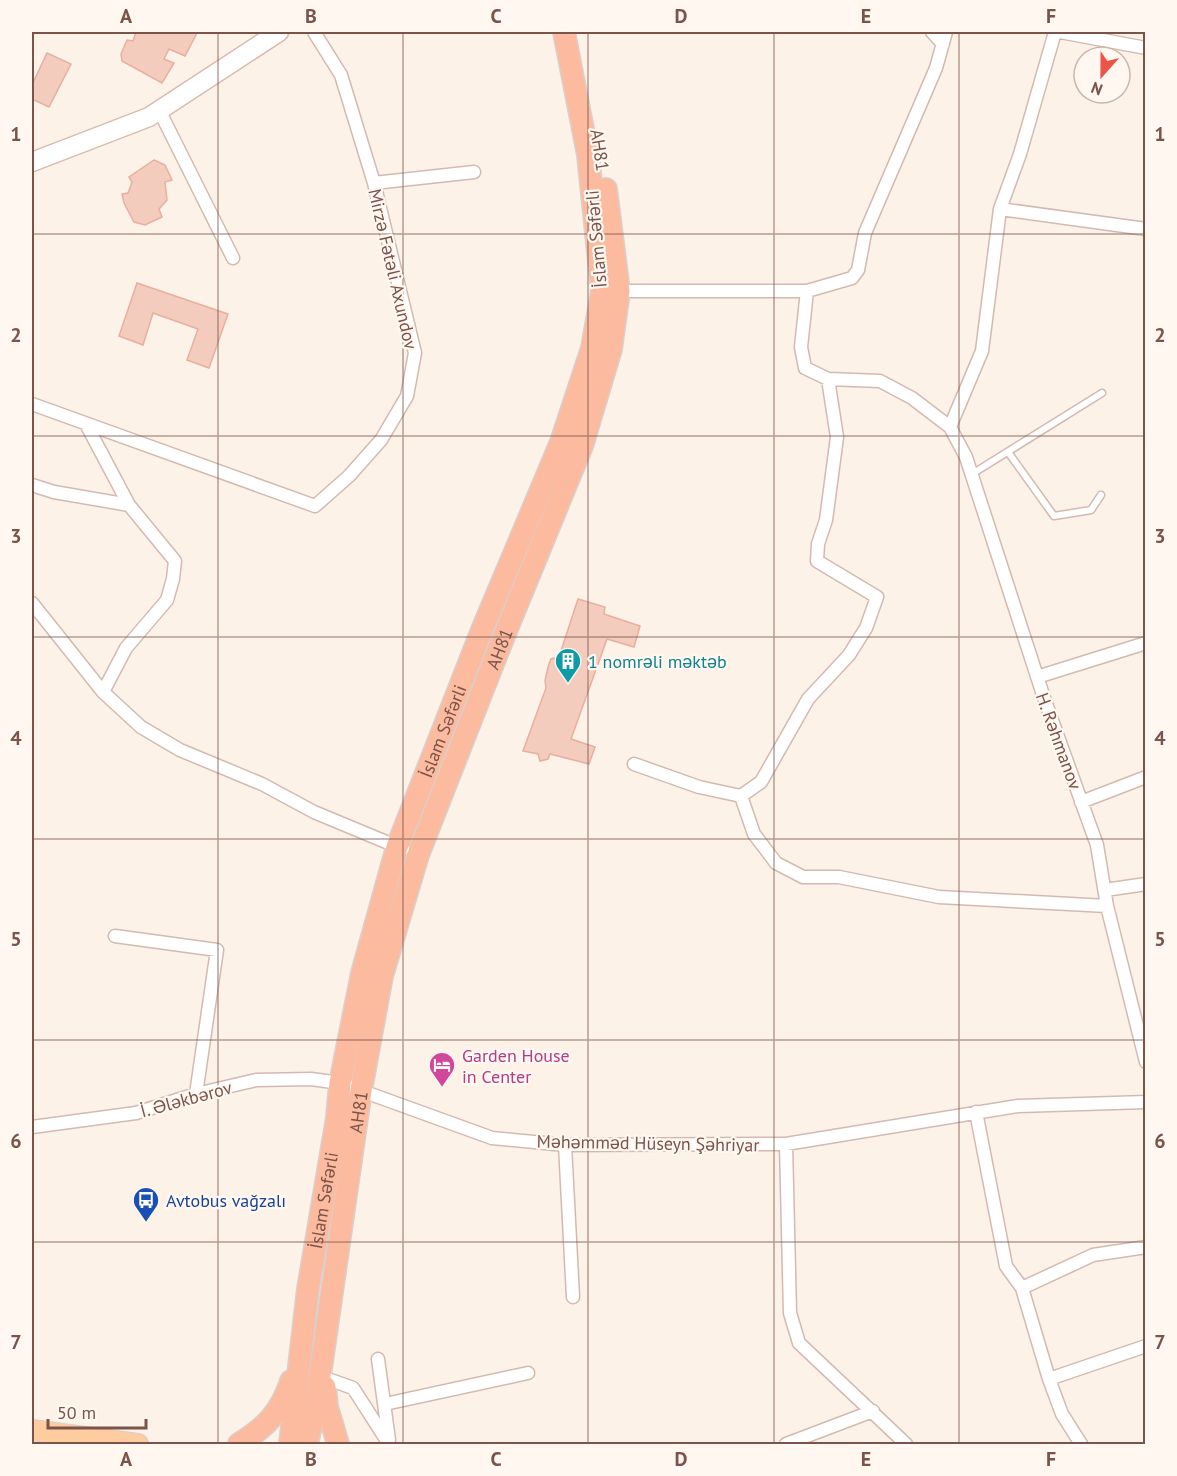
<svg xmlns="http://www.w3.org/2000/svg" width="1177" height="1476" font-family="'PT Sans',sans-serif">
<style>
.building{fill:#f4ccbe;stroke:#e8af9e;stroke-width:1.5}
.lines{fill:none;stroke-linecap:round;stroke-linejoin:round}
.service-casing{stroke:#d3bab0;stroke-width:9}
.minor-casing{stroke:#d3bab0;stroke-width:15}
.secondary-casing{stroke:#d9bbaf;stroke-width:21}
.primary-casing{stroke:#dacfcc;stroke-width:22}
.trunk-casing{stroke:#dacfcc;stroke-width:24}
.service{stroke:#fff;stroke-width:6}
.minor{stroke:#fff;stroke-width:12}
.secondary{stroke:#fff;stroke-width:18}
.primary{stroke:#fecc9f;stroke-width:20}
.trunk{stroke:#fcba9e;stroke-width:21}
.grid{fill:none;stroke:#7a544a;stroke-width:1.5;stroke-opacity:0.55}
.labels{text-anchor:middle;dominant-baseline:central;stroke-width:4.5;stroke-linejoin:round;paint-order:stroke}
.street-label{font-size:18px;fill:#7a544a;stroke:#fff7f0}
.culture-label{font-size:18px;fill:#0d838f;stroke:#fff7f0;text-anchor:start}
.hotel-label{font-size:18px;fill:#b23c85;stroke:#fff7f0;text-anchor:start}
.transit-label{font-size:18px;fill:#164399;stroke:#fff7f0;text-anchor:start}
.neatline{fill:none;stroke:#7a544a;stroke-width:2}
.grid-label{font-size:20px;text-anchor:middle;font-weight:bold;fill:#7a544a}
</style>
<rect width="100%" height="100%" fill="#fdf2e8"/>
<path class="building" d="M 136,32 L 197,32 L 197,33 L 185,56 L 169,49 L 164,59 L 174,63 L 162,83 L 122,61 L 121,54 L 127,40 L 133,41 Z
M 47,53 L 71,64 L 49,107 L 32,99 L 32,85 Z
M 154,160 L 165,165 L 172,180 L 165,182 L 167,200 L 159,209 L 162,217 L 145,225 L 134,222 L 124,203 L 122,194 L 128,193 L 132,182 L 129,177 Z
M 137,283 L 228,314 L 209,368 L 187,360 L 198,329 L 153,313 L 143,345 L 119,336 Z
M 578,599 L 605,607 L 604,614 L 640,626 L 634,647 L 607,639 L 571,739 L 595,747 L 589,764 L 550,754 L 548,759 L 540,761 L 538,754 L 523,751 L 546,688 L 545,681 L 548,667 L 551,659 L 559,657 Z"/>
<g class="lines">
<g class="service-casing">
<path id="service" d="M 1008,452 L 1054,516 L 1091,510 L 1101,495
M 972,474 L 1102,393"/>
</g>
<g class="minor-casing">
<path id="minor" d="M 932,32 L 943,44
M 1060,32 L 1146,48
M 159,110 L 233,258
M 374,183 L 474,172
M 1000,209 L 1146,229
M 615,291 L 807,291 L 852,278 L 858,270 L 865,233 L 936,68 L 946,32
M 807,291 L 801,347 L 805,368 L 828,379 L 880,381 L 912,398 L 950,427 L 966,457 L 1044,698 L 1097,845 L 1107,906 L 1146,1062
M 32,404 L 315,506 L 349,476 L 381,440 L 407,396 L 415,353 L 374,183 L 341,75 L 314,32
M 86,424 L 129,505 L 175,561 L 173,579 L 167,600 L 126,648 L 103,692
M 950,427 L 982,351 L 1000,209 L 1020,154 L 1055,32
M 32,485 L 54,492 L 129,505
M 32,603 L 103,692 L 141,727 L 180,750 L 262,784 L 314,812 L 403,849
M 1037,677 L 1146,643
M 634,764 L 699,787 L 741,796 L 761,782 L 808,699 L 849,655 L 866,628 L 877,597 L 817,561 L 818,544 L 826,520 L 837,437 L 828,379
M 741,796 L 754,834 L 776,863 L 803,877 L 839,877 L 939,897 L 1107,906
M 1081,802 L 1146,777
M 1105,890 L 1146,884
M 115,936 L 217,950 L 196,1094
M 976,1112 L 1006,1266 L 1022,1288 L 1049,1379 L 1062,1414 L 1081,1444
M 32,1127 L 136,1113 L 196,1094 L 256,1080 L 311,1079 L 340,1083 L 492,1138 L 565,1145 L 786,1144 L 1018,1106 L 1146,1102
M 786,1144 L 790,1313 L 799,1343 L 906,1444
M 565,1145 L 573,1297
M 1022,1288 L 1093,1255 L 1146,1247
M 378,1359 L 389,1440
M 325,1378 L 353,1388 L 389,1444
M 1049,1379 L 1146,1346
M 385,1404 L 528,1373
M 786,1444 L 873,1411"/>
</g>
<g class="secondary-casing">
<path id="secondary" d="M 32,162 L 149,117 L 279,32"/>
</g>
<g class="primary-casing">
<path id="primary" d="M 32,1430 L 138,1444"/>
</g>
<g class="trunk-casing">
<g id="trunk">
<path d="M 325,1387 L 327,1407 L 338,1444"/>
<path d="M 239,1444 C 266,1427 281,1412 291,1381"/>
<path id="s1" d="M 290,1444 L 308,1289 L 337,1118 L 340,1083 L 362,973 L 397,847 L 482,630 L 561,442 L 592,348 L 602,291 L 588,155 L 564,32"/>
<path id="s2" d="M 307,1444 L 316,1403 L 361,1090 L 382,976 L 418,855 L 504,636 L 582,446 L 611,349 L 619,291 L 606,189"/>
</g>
</g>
<use href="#service" class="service"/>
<use href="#minor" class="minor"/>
<use href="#secondary" class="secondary"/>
<use href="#primary" class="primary"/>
<use href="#trunk" class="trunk"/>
</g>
<path class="grid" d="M 218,32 L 218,1444M 403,32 L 403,1444M 588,32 L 588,1444M 774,32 L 774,1444M 959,32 L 959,1444M 32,234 L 1146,234M 32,436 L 1146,436M 32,637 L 1146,637M 32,839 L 1146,839M 32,1040 L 1146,1040M 32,1242 L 1146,1242"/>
<defs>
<g id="building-pin" transform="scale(1.35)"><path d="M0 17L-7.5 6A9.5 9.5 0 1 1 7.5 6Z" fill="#0f9aa8" stroke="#fff7f0"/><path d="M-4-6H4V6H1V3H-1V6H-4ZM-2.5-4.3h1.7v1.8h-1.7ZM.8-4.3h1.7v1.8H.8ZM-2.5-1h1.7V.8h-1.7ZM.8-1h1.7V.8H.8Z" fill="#fff"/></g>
<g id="hotel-pin" transform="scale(1.35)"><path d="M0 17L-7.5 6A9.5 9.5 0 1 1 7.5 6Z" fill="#d1479c" stroke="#fff7f0"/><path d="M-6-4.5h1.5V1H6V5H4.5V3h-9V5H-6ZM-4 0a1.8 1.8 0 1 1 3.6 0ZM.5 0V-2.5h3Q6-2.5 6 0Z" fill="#fff"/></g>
<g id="bus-pin" transform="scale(1.35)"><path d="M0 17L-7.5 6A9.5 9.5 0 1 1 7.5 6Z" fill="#1a4fb4" stroke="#fff7f0"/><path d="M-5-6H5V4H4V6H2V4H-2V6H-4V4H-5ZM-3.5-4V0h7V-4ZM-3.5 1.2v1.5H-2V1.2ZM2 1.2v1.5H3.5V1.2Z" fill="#fff"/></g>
</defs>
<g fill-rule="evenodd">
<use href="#building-pin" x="568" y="661"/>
<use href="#hotel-pin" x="442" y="1065"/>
<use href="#bus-pin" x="146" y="1200"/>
</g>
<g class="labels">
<g class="street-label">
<text transform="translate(600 150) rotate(81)">AH81</text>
<text transform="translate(596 239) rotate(-95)">İslam Səfərli</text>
<text transform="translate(393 269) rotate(77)">Mirzə Fətəli Axundov</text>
<text stroke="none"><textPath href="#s2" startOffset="822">AH81</textPath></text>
<text stroke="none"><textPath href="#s1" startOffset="732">İslam Səfərli</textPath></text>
<text transform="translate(1059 741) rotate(70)">H. Rəhmanov</text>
<text transform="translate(186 1099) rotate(-15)">İ. Ələkbərov</text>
<text stroke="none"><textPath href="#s2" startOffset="336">AH81</textPath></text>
<text transform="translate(648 1143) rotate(1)">Məhəmməd Hüseyn Şəhriyar</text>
<text stroke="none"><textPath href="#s1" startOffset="246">İslam Səfərli</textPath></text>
</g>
<g class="culture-label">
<text x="588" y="661">1 nomrəli məktəb</text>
</g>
<g class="hotel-label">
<text x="462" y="1055">Garden House<tspan x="462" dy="21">in Center</tspan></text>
</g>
<g class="transit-label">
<text x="166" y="1200">Avtobus vağzalı</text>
</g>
</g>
<rect width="1177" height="1476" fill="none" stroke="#fff7f0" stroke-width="66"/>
<g transform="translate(1102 75) rotate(201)"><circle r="28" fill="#fff7f0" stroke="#cab6ae" stroke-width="1.5"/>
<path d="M0-4.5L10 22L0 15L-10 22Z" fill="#ec5448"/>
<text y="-9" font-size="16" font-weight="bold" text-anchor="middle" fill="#7a544a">N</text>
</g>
<path d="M48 1419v9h98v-9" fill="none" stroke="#7a544a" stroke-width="3"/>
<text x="57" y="1419" font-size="18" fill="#7a544a" stroke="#fff7f0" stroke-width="4.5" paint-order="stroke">50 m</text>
<rect x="33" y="33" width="1111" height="1410" class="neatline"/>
<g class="grid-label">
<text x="126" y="23">A</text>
<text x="311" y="23">B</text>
<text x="496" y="23">C</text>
<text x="681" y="23">D</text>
<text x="866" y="23">E</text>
<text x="1051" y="23">F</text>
<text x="16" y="141">1</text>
<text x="1160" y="141">1</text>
<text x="16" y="342">2</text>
<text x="1160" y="342">2</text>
<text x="16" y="543">3</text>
<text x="1160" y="543">3</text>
<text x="16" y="745">4</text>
<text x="1160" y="745">4</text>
<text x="16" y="946">5</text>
<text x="1160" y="946">5</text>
<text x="16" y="1148">6</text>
<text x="1160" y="1148">6</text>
<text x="16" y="1349">7</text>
<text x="1160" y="1349">7</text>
<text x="126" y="1466">A</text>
<text x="311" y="1466">B</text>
<text x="496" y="1466">C</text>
<text x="681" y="1466">D</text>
<text x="866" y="1466">E</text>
<text x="1051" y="1466">F</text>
</g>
</svg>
